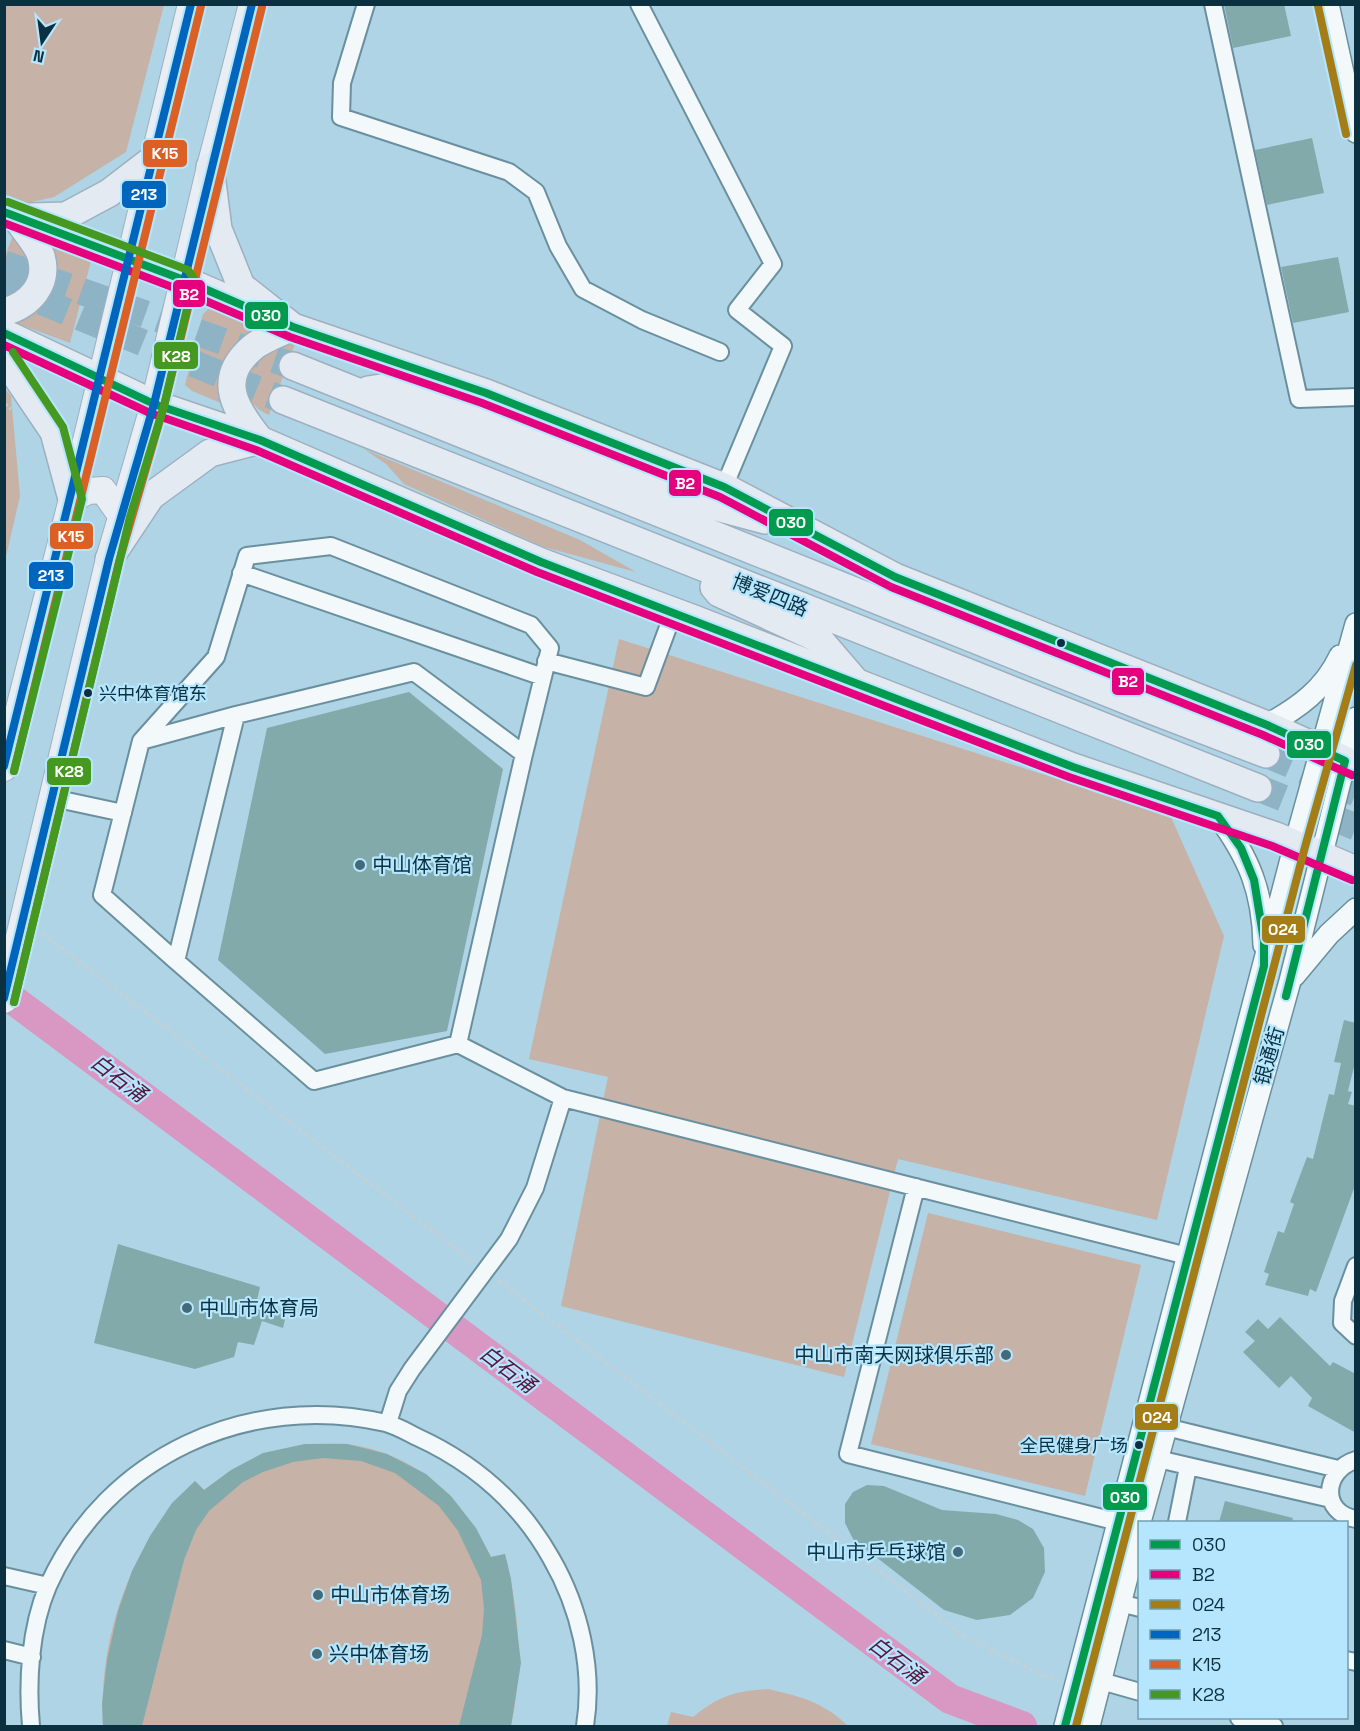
<svg xmlns="http://www.w3.org/2000/svg" width="1360" height="1731" font-family="'Space Grotesk','Noto Sans SC',sans-serif">
<style>
.green{fill:#c6b2a6}
.lines{fill:none;stroke-linecap:round;stroke-linejoin:round}
.river{stroke:#d898c3;stroke-width:30}
.building{fill:#83aaab}
.trunk-tunnel{stroke:#8eb3c4;stroke-width:27;stroke-dasharray:27 14;stroke-linecap:butt}
.minor-casing{stroke:#6a909f;stroke-width:20}
.tertiary-casing{stroke:#6a909f;stroke-width:24}
.primary-casing{stroke:#9db0c0;stroke-width:28}
.trunk-casing{stroke:#9db0c0;stroke-width:30}
.path{stroke:#c3d0d6;stroke-width:3;stroke-dasharray:4.5 3;stroke-linecap:butt}
.minor{stroke:#f3f9fb;stroke-width:16}
.tertiary{stroke:#f3f9fb;stroke-width:21}
.primary{stroke:#e8eef4;stroke-width:26}
.trunk{stroke:#e4eaf2;stroke-width:27}
.bus-1-casing{stroke:#b5e6fe;stroke-width:12}
.bus-2-casing{stroke:#b5e6fe;stroke-width:12}
.bus-3-casing{stroke:#b5e6fe;stroke-width:12}
.bus-4-casing{stroke:#b5e6fe;stroke-width:12}
.bus-5-casing{stroke:#b5e6fe;stroke-width:12}
.bus-6-casing{stroke:#b5e6fe;stroke-width:12}
.bus-1{stroke:#019a4f;stroke-width:8}
.bus-2{stroke:#e5007d;stroke-width:8}
.bus-3{stroke:#a47d17;stroke-width:8}
.bus-4{stroke:#0065bd;stroke-width:8}
.bus-5{stroke:#db6025;stroke-width:8}
.bus-6{stroke:#459820;stroke-width:8}
.bus-dot{fill:#0b3141;stroke:#b5e6fe;stroke-width:2}
.poi-dot{fill:#446a7a;stroke:#b5e6fe;stroke-width:2}
.labels{text-anchor:middle;dominant-baseline:central;stroke-width:4.5;stroke-linejoin:round;paint-order:stroke}
.bus-label{font-size:18px;fill:#0b3141;stroke:#b5e6fe;text-anchor:start}
.street-label{font-size:20px;fill:#0b3141;stroke:#b5e6fe}
.poi-label{font-size:20px;fill:#0b3141;stroke:#b5e6fe;text-anchor:start}
.water-label{font-size:21px;font-style:italic;fill:#56153b;stroke:#b5e6fe}
.line-badge{stroke:#b5e6fe;stroke-width:2}
.badge-label{font-size:16px;text-anchor:middle;font-weight:bold;fill:#fff}
</style>
<rect width="100%" height="100%" fill="#afd4e5"/>
<path class="green" d="M 4,5 L 164,5 L 126,152 L 54,197 L 27,203 L 5,194 Z
M 14,233 L 28,247 L 31,280 L 5,306 L 5,256 Z
M 37,233 L 92,257 L 70,343 L 13,322 L 25,315 Z
M 212,306 L 261,325 L 233,408 L 192,391 L 185,385 L 203,314 Z
M 289,342 L 295,344 L 269,415 C 238,402 246,375 258,352 Z
M 5,389 L 11,396 L 20,496 L 5,561 Z
M 364,449 L 580,540 L 636,572 L 544,547 L 404,484 L 386,464 Z
M 619,639 L 1170,815 L 1224,936 L 1157,1220 L 898,1159 L 844,1377 L 561,1306 L 608,1077 L 529,1059 Z
M 928,1213 L 1141,1265 L 1085,1496 L 871,1444 Z
M 305,1444 C 319,1444 334,1443 347,1444 C 417,1454 460,1496 491,1557 L 505,1554 C 519,1611 524,1668 511,1726 L 103,1726 C 98,1638 131,1543 195,1481 L 204,1490 C 242,1462 260,1454 305,1444 Z
M 768,1689 C 802,1697 823,1702 848,1726 L 667,1726 L 671,1712 L 693,1717 C 719,1696 734,1691 768,1689 Z"/>
<g class="lines">
<path class="river" d="M 4,993 L 950,1699 L 1022,1726"/>
</g>
<path class="building" d="M 1224,4 L 1284,4 L 1291,36 L 1233,48 Z
M 1312,138 L 1324,193 L 1267,205 L 1255,150 Z
M 1338,257 L 1349,312 L 1293,323 L 1281,267 Z
M 409,692 L 503,769 L 447,1031 L 325,1054 L 218,960 L 267,728 Z
M 1344,1020 L 1356,1023 L 1356,1059 L 1348,1091 L 1352,1092 L 1348,1104 L 1356,1106 L 1356,1183 L 1316,1292 L 1310,1289 L 1308,1296 L 1265,1285 L 1269,1274 L 1264,1272 L 1278,1231 L 1284,1233 L 1294,1204 L 1290,1202 L 1307,1157 L 1313,1159 L 1329,1094 L 1334,1095 L 1341,1063 L 1334,1062 Z
M 118,1244 L 260,1287 L 256,1305 L 287,1311 L 283,1328 L 262,1321 L 254,1345 L 238,1342 L 234,1357 L 195,1369 L 94,1343 Z
M 1280,1317 L 1330,1366 L 1333,1362 L 1356,1374 L 1356,1433 L 1308,1406 L 1312,1398 L 1291,1376 L 1279,1388 L 1243,1352 L 1255,1341 L 1245,1332 L 1258,1319 L 1268,1329 Z
M 305,1444 L 347,1444 L 387,1454 L 426,1474 L 451,1496 L 476,1528 L 491,1557 L 505,1554 L 511,1579 L 521,1663 L 511,1726 L 459,1726 L 482,1635 L 484,1609 L 481,1580 L 458,1531 L 439,1506 L 395,1473 L 361,1461 L 323,1458 L 293,1462 L 263,1472 L 243,1482 L 209,1511 L 196,1530 L 184,1560 L 142,1726 L 103,1726 L 102,1704 L 107,1660 L 118,1611 L 132,1571 L 150,1536 L 172,1503 L 195,1481 L 204,1490 L 231,1470 L 263,1453 Z
M 867,1485 L 884,1486 L 942,1510 L 996,1514 L 1018,1520 L 1033,1529 L 1044,1548 L 1045,1572 L 1033,1598 L 1010,1615 L 977,1620 L 944,1610 L 853,1539 L 845,1523 L 845,1504 L 853,1492 Z
M 1225,1501 L 1293,1518 L 1292,1522 L 1219,1522 Z"/>
<g class="lines">
<path class="trunk-tunnel" d="M 4,264 L 293,366
M 4,286 L 283,400
M 1266,754 L 1356,793
M 1258,788 L 1356,827"/>
<g class="minor-casing">
<path id="minor" d="M 366,4 L 342,83 L 341,117 L 509,172 L 536,192 L 558,246 L 583,289 L 642,320 L 720,352
M 639,4 L 773,264 L 737,310 L 783,346 L 724,487
M 1213,4 L 1299,399 L 1356,397
M 241,573 L 543,677
M 546,661 L 646,687 L 674,611
M 141,741 L 236,715
M 53,798 L 123,813
M 176,961 L 102,895 L 141,741 L 216,657 L 247,556 L 331,546 L 531,625 L 550,648 L 524,754
M 458,1044 L 524,754 L 414,672 L 236,715 L 176,961 L 314,1081 L 458,1044 L 563,1098
M 916,1187 L 848,1454 L 1130,1525
M 1356,1266 L 1343,1301 L 1342,1323 L 1356,1336
M 388,1423 L 398,1391 L 412,1369 L 509,1239 L 535,1188 L 563,1098 L 1211,1262
M 1166,1427 L 1338,1469
M 1158,1459 L 1331,1499
M 1356,1460 C 1323,1470 1320,1513 1356,1519
M 1177,1522 L 1188,1467
M 4,1576 L 48,1586
M 1120,1603 L 1140,1608
M 4,1650 L 32,1657
M 1346,1660 L 1356,1662
M 1101,1681 L 1140,1692
M 1239,1718 L 1274,1726
M 31,1726 C 27,1682 30,1628 48,1586 C 106,1456 249,1391 386,1423 C 397,1426 407,1432 417,1437 C 474,1463 520,1503 551,1558 C 580,1608 594,1669 585,1726"/>
</g>
<g class="tertiary-casing">
<path id="tertiary" d="M 1328,4 L 1356,132
M 1267,725 C 1298,708 1324,690 1340,656
M 1218,816 C 1249,858 1263,891 1264,945
M 1294,976 L 1329,934 L 1356,909
M 1140,1522 L 1290,981 L 1356,718
M 1065,1726 L 1295,844 L 1356,624
M 1089,1726 L 1140,1526"/>
</g>
<g class="primary-casing">
<path id="primary" d="M 72,499 L 88,491 L 103,490 L 120,514
M 4,768 L 72,499 L 191,4
M 4,1000 L 109,559 L 154,404 L 210,167 L 252,4"/>
</g>
<g class="trunk-casing">
<path id="trunk" d="M 4,212 L 184,280 L 293,327 L 486,393 L 724,487 L 895,577 L 1267,725 L 1356,765
M 31,217 L 66,216 L 109,193 L 156,157
M 4,312 C 30,305 49,284 41,256 C 37,243 23,229 16,217
M 4,333 L 154,404 L 260,440 L 541,562 L 694,619 L 1073,767 L 1276,836 L 1356,870
M 4,358 L 54,432 L 72,499
M 293,366 L 1146,708 L 1266,754
M 368,390 L 381,388 L 410,391 L 459,408 L 661,492 L 765,520
M 283,400 L 1258,788
M 109,559 L 151,496 L 210,453 L 260,440 C 236,410 215,380 252,348 C 262,339 280,333 293,327 L 241,286 L 218,229 L 210,167
M 714,587 L 719,593 L 819,639 L 856,682"/>
</g>
<path class="path" d="M 4,403 L 11,409
M 42,933 L 473,1262
M 498,1280 L 965,1637 L 1047,1677 L 1060,1679"/>
<use href="#minor" class="minor"/>
<use href="#tertiary" class="tertiary"/>
<use href="#primary" class="primary"/>
<use href="#trunk" class="trunk"/>
<g class="bus-1-casing">
<path id="bus-1" d="M 4,212 L 184,280 L 293,327 L 486,393 L 724,487 L 895,577 L 1267,725 L 1345,761 L 1286,996
M 4,333 L 154,404 L 260,440 L 541,562 L 1073,767 L 1218,816 L 1241,848 L 1254,880 L 1264,941 L 1264,966 L 1065,1726"/>
</g>
<g class="bus-2-casing">
<path id="bus-2" d="M 4,223 L 180,290 L 290,337 L 482,403 L 720,497 L 891,587 L 1263,735 L 1352,775
M 4,345 L 150,413 L 256,450 L 537,572 L 1069,777 L 1272,846 L 1352,880"/>
</g>
<g class="bus-3-casing">
<path id="bus-3" d="M 1318,6 L 1346,134
M 1076,1726 L 1305,847 L 1356,665"/>
</g>
<g class="bus-4-casing">
<path id="bus-4" d="M 4,766 L 191,4
M 4,998 L 109,559 L 154,404 L 252,4"/>
</g>
<g class="bus-5-casing">
<path id="bus-5" d="M 14,771 L 201,6
M 14,1002 L 119,562 L 164,406 L 262,7"/>
</g>
<g class="bus-6-casing">
<path id="bus-6" d="M 8,202 L 188,270 L 194,279 L 164,406 L 130,517 L 14,1002
M 13,352 L 63,427 L 82,499 L 14,771"/>
</g>
<use href="#bus-1" class="bus-1"/>
<use href="#bus-2" class="bus-2"/>
<use href="#bus-3" class="bus-3"/>
<use href="#bus-4" class="bus-4"/>
<use href="#bus-5" class="bus-5"/>
<use href="#bus-6" class="bus-6"/>
</g>
<g class="bus-dot">
<circle cx="1061" cy="643" r="5"/>
<circle cx="88" cy="693" r="5"/>
<circle cx="1139" cy="1445" r="5"/>
</g>
<g class="poi-dot">
<circle cx="360" cy="865" r="6"/>
<circle cx="187" cy="1308" r="6"/>
<circle cx="1006" cy="1355" r="6"/>
<circle cx="958" cy="1552" r="6"/>
<circle cx="318" cy="1595" r="6"/>
<circle cx="317" cy="1654" r="6"/>
</g>
<g class="labels">
<g class="bus-label">
<text x="99" y="693">兴中体育馆东</text>
<text x="1128" y="1445" text-anchor="end">全民健身广场</text>
</g>
<g class="street-label">
<text transform="translate(770 595) rotate(22)">博爱四路</text>
<text transform="translate(1269 1056) rotate(-74)">银通街</text>
</g>
<g class="poi-label">
<text x="372" y="865">中山体育馆</text>
<text x="199" y="1308">中山市体育局</text>
<text x="994" y="1355" text-anchor="end">中山市南天网球俱乐部</text>
<text x="946" y="1552" text-anchor="end">中山市乒乓球馆</text>
<text x="330" y="1595">中山市体育场</text>
<text x="329" y="1654">兴中体育场</text>
</g>
<g class="water-label">
<text transform="translate(119 1078) rotate(37)">白石涌</text>
<text transform="translate(508 1369) rotate(37)">白石涌</text>
<text transform="translate(897 1660) rotate(37)">白石涌</text>
</g>
</g>
<g class="line-badge">
<rect x="142" y="139" width="46" height="29" rx="6" fill="#db6025"/>
<rect x="121" y="180" width="46" height="29" rx="6" fill="#0065bd"/>
<rect x="172" y="279" width="34" height="29" rx="6" fill="#e5007d"/>
<rect x="244" y="301" width="45" height="29" rx="6" fill="#019a4f"/>
<rect x="153" y="341" width="46" height="29" rx="6" fill="#459820"/>
<rect x="668" y="469" width="34" height="28" rx="6" fill="#e5007d"/>
<rect x="768" y="508" width="46" height="29" rx="6" fill="#019a4f"/>
<rect x="49" y="522" width="45" height="28" rx="6" fill="#db6025"/>
<rect x="28" y="561" width="46" height="29" rx="6" fill="#0065bd"/>
<rect x="1111" y="667" width="34" height="29" rx="6" fill="#e5007d"/>
<rect x="1286" y="730" width="46" height="29" rx="6" fill="#019a4f"/>
<rect x="46" y="757" width="46" height="29" rx="6" fill="#459820"/>
<rect x="1261" y="915" width="45" height="29" rx="6" fill="#a47d17"/>
<rect x="1134" y="1403" width="45" height="28" rx="6" fill="#a47d17"/>
<rect x="1102" y="1483" width="46" height="28" rx="6" fill="#019a4f"/>
</g>
<g class="badge-label">
<text x="165" y="159">K15</text>
<text x="144" y="200">213</text>
<text x="189" y="300">B2</text>
<text x="266" y="321">030</text>
<text x="176" y="362">K28</text>
<text x="685" y="489">B2</text>
<text x="791" y="528">030</text>
<text x="71" y="542">K15</text>
<text x="51" y="581">213</text>
<text x="1128" y="687">B2</text>
<text x="1309" y="750">030</text>
<text x="69" y="777">K28</text>
<text x="1283" y="935">024</text>
<text x="1157" y="1423">024</text>
<text x="1125" y="1503">030</text>
</g>
<rect width="1360" height="1731" fill="none" stroke="#0b3141" stroke-width="12"/>
<rect x="1138" y="1521" width="210" height="198" fill="#b5e6fe" stroke="#719eb2" stroke-width="1.5"/>
<rect x="1150" y="1540" width="30" height="9" fill="#019a4f" stroke="#719eb2" stroke-width="1.5"/>
<text x="1192" y="1551" font-size="18" fill="#0b3141">030</text>
<rect x="1150" y="1570" width="30" height="9" fill="#e5007d" stroke="#719eb2" stroke-width="1.5"/>
<text x="1192" y="1581" font-size="18" fill="#0b3141">B2</text>
<rect x="1150" y="1600" width="30" height="9" fill="#a47d17" stroke="#719eb2" stroke-width="1.5"/>
<text x="1192" y="1611" font-size="18" fill="#0b3141">024</text>
<rect x="1150" y="1630" width="30" height="9" fill="#0065bd" stroke="#719eb2" stroke-width="1.5"/>
<text x="1192" y="1641" font-size="18" fill="#0b3141">213</text>
<rect x="1150" y="1660" width="30" height="9" fill="#db6025" stroke="#719eb2" stroke-width="1.5"/>
<text x="1192" y="1671" font-size="18" fill="#0b3141">K15</text>
<rect x="1150" y="1690" width="30" height="9" fill="#459820" stroke="#719eb2" stroke-width="1.5"/>
<text x="1192" y="1701" font-size="18" fill="#0b3141">K28</text>
<g transform="translate(42 42) rotate(193)" stroke="#b5e6fe" stroke-width="4.5" paint-order="stroke">
<path d="M0-4.5L10 22L0 15L-10 22Z" fill="#0b3141"/>
<text y="-9" font-size="16" font-weight="bold" text-anchor="middle" fill="#0b3141">N</text>
</g>
</svg>
